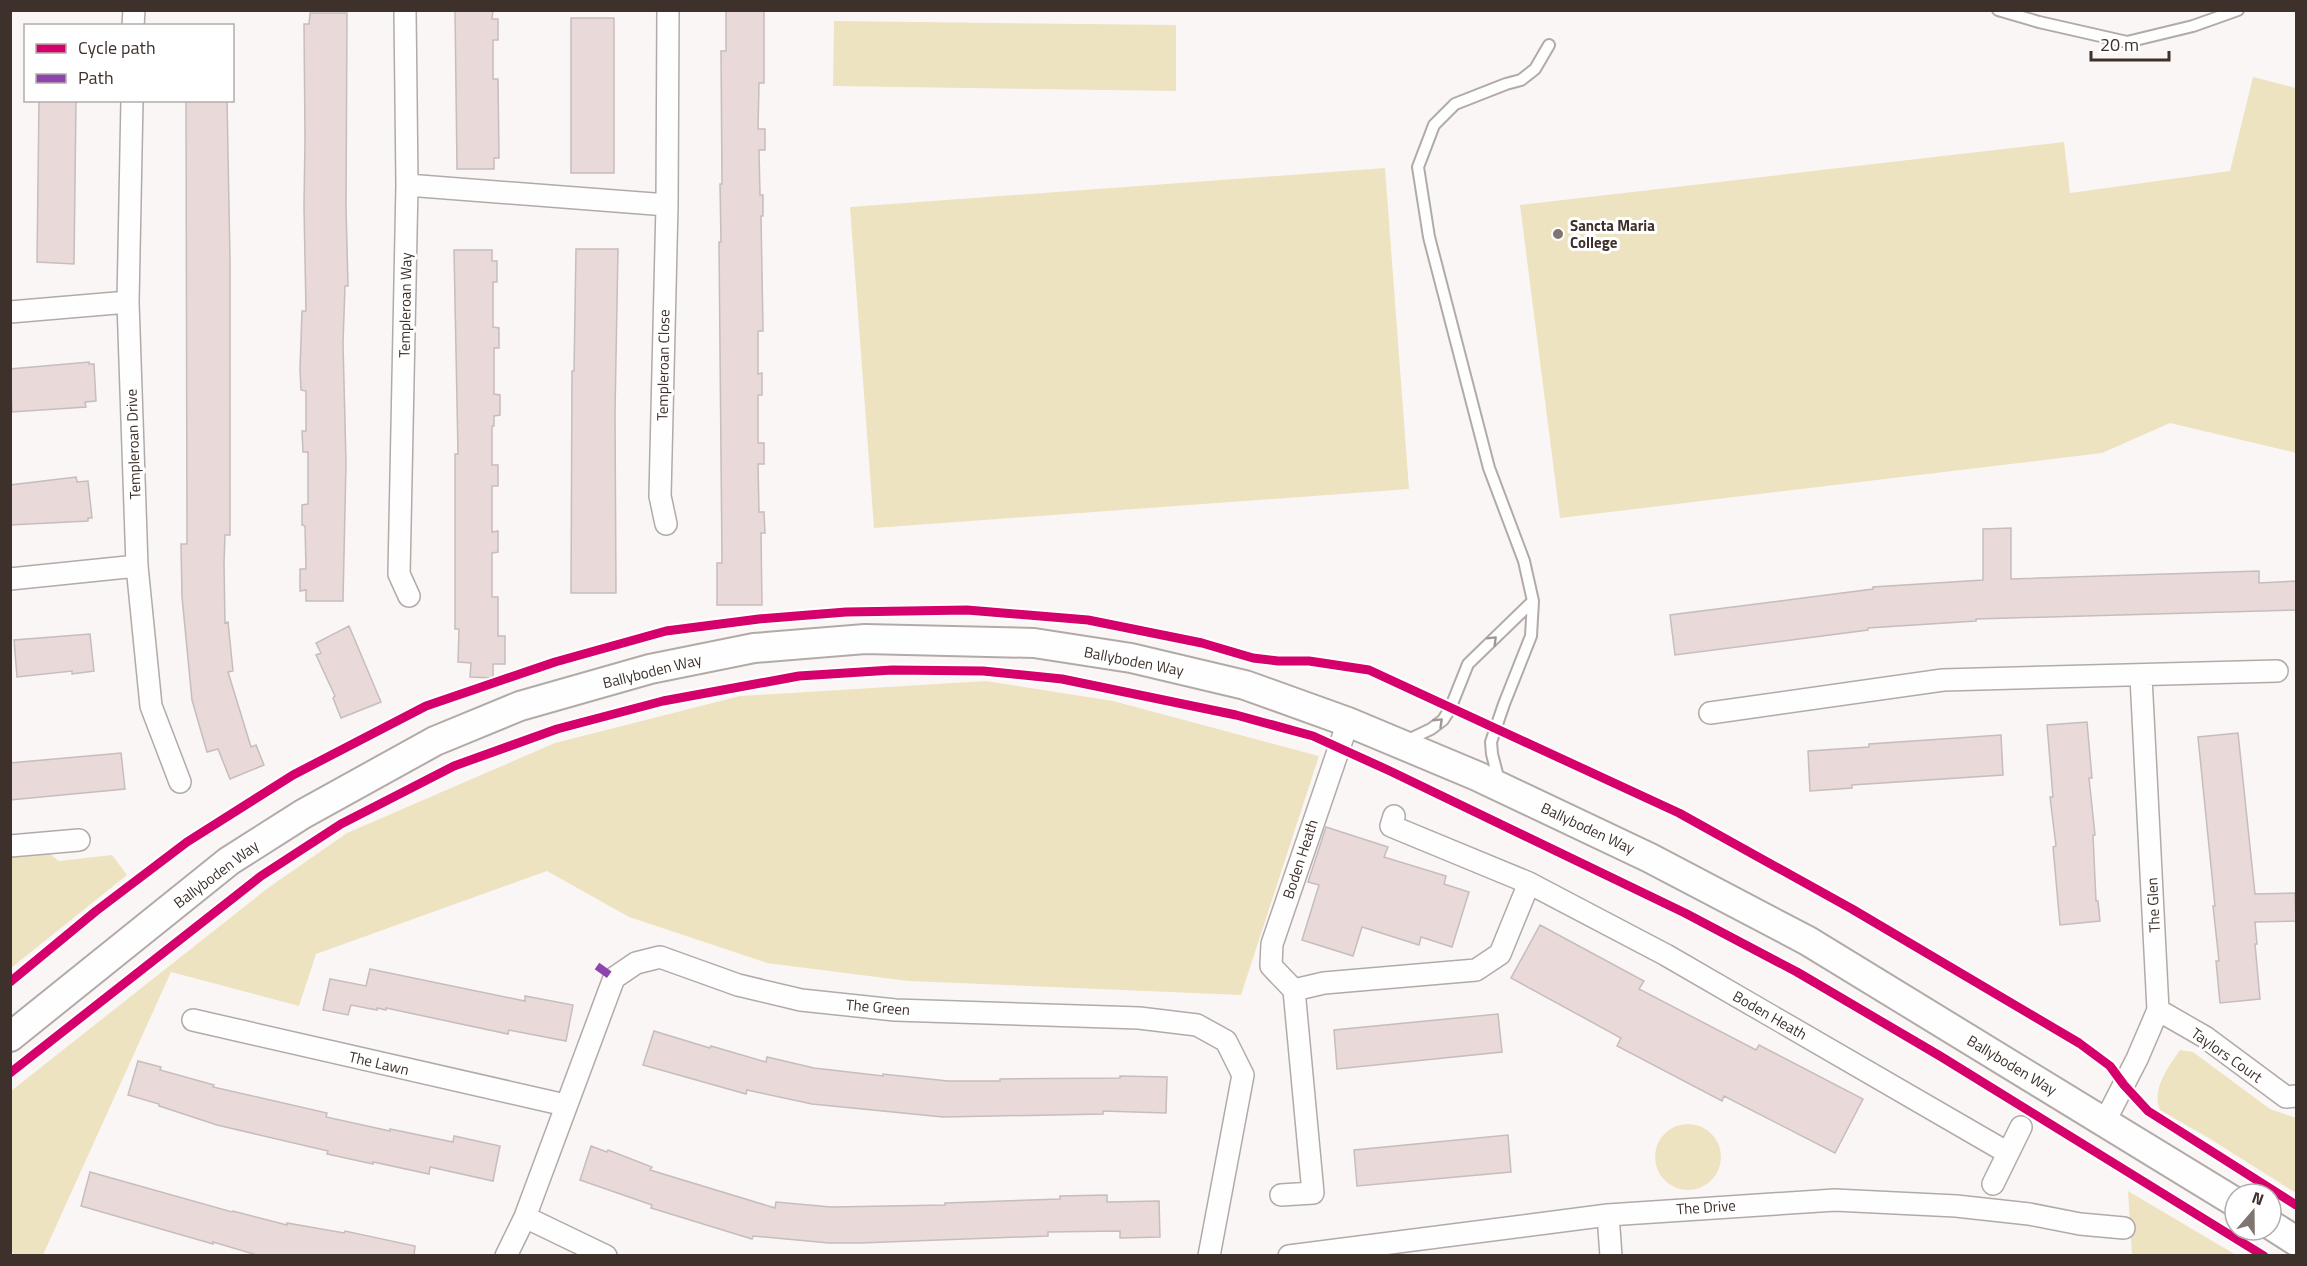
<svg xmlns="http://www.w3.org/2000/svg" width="2307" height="1266" font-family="'Titillium Web',sans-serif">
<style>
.green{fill:#eee3c1}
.building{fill:#e9d9d8;stroke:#c6bdbd;stroke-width:1.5}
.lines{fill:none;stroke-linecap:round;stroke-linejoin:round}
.lane-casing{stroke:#b2aaa7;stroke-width:14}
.street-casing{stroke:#b2aaa7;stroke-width:24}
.secondary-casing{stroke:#b2aaa7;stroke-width:32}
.lane{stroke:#fefefe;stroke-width:10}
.street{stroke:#fefefe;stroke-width:21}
.secondary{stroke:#fefefe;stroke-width:28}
.quiet{stroke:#8e44ad;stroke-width:8;stroke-dasharray:15 8;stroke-linecap:butt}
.cycleway-casing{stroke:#fff;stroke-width:13}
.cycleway{stroke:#d6006c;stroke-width:9}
.oneway{stroke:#9e9794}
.poi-dot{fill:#807571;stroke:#fff;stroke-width:2}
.labels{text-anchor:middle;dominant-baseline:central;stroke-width:6;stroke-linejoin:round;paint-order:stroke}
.poi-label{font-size:15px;font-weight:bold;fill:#3e302a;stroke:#fff;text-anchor:start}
.street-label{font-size:15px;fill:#3e302a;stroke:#fff}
</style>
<rect width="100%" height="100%" fill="#faf6f5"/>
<path class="green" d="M 834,21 L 1176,25 L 1176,91 L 833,86 Z
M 2253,77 L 2296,88 L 2296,453 L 2170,423 L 2102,453 L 1560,518 L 1520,205 L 2064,142 L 2070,193 L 2230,171 Z
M 1385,168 L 1409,489 L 874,528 L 850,207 Z
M 986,681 L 1113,701 L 1319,756 L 1241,995 L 908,981 L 767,963 L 629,917 L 547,871 L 316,954 L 299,1006 L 171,972 L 43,1255 L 14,1255 L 11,1250 L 11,1091 L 268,888 L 347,833 L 555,743 L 740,696 Z
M 50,854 L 59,861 L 112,855 L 127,875 L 11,968 L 11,857 Z
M 2180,1050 L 2193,1052 L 2270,1109 L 2296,1118 L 2296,1193 L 2207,1137 L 2160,1110 C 2151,1089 2169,1066 2180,1050 Z
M1655 1157a33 33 0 1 1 66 0a33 33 0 1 1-66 0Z
M 2128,1191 L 2236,1255 L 2132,1255 Z"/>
<path class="building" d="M 455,10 L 493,10 L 492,19 L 498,19 L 498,40 L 493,40 L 493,79 L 498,79 L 499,158 L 494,158 L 494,169 L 457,169 Z
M 726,10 L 764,10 L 764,83 L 759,83 L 758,129 L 765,129 L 765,150 L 759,150 L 760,195 L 763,195 L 763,216 L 761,216 L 763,331 L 758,331 L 758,374 L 762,373 L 762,395 L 758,395 L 758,443 L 764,443 L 764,464 L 758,464 L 759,512 L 764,512 L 765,533 L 761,533 L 762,605 L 717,605 L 717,563 L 722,563 L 719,242 L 721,242 L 720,184 L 722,184 L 721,51 L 726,51 Z
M 310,13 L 347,13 L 346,207 L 348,286 L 345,286 L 343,343 L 346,463 L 343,601 L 306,601 L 306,590 L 300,591 L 300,569 L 306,569 L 305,526 L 302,525 L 302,505 L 308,504 L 308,452 L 303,452 L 302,431 L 306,431 L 306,391 L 301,390 L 300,369 L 302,311 L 306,311 L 304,207 L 305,139 L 304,24 L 309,24 Z
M 571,18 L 614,18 L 614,173 L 571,173 Z
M 39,100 L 76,100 L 74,264 L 37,262 Z
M 186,100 L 227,100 L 230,259 L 230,535 L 225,535 L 224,563 L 225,623 L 228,622 L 233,671 L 228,672 L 251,747 L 256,745 L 264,765 L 230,779 L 218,749 L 207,752 L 192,700 L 182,597 L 181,544 L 187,544 Z
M 576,249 L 618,249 L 615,413 L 616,593 L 571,593 L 572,371 L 574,371 Z
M 454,250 L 492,250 L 492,261 L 497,261 L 497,282 L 493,282 L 493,327 L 499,328 L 499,348 L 494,348 L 494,394 L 500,395 L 500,415 L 494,416 L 494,426 L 492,426 L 492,465 L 498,465 L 498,486 L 492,486 L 492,532 L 498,531 L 498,552 L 492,553 L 492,597 L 498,597 L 498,636 L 505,636 L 505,664 L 493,664 L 493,678 L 470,677 L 471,663 L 458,662 L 459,629 L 455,629 L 455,454 L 458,454 Z
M 89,362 L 89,364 L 94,364 L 96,401 L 85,402 L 86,407 L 12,412 L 10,369 Z
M 76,477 L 77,482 L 88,481 L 92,518 L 88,518 L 88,521 L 10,525 L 10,485 Z
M 2011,528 L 2011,579 L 2259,571 L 2259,583 L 2296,581 L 2296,610 L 1976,619 L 1976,621 L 1868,628 L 1868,630 L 1675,655 L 1670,615 L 1842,593 L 1873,589 L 1873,587 L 1983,580 L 1983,529 Z
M 349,626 L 381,702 L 341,718 L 333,698 L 335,696 L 316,655 L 321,653 L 316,643 Z
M 90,634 L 94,671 L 72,674 L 72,671 L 17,677 L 14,640 Z
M 2087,722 L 2092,778 L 2089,778 L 2095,835 L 2093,835 L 2096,901 L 2098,901 L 2100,921 L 2060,925 L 2053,847 L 2056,846 L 2050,797 L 2053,797 L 2047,725 Z
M 2238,733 L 2255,894 L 2295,893 L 2296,921 L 2255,922 L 2257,944 L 2255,944 L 2260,999 L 2220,1003 L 2216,961 L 2219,961 L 2213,906 L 2215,906 L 2198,737 Z
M 2001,735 L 2003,775 L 1852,785 L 1852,788 L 1810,791 L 1808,751 L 1869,747 L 1869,744 Z
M 121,753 L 125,789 L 10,800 L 10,763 Z
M 1326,827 L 1388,847 L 1384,857 L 1446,876 L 1444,884 L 1469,892 L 1452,947 L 1421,937 L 1419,945 L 1362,927 L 1353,956 L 1302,940 L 1319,885 L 1308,882 Z
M 1540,925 L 1644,981 L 1639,989 L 1756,1050 L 1759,1045 L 1863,1099 L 1835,1153 L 1724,1096 L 1722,1101 L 1617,1046 L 1621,1038 L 1511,978 Z
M 370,969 L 525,1001 L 525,996 L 573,1005 L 566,1041 L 509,1030 L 508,1034 L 386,1008 L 386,1010 L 377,1008 L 377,1010 L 351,1005 L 348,1015 L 323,1010 L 330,979 L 366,986 Z
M 1498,1014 L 1502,1052 L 1337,1069 L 1334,1030 Z
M 654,1031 L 710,1048 L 711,1046 L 766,1062 L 767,1057 L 814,1068 L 883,1076 L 883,1074 L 948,1081 L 1000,1081 L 1000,1079 L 1120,1078 L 1120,1076 L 1167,1077 L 1166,1113 L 1103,1111 L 1103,1114 L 943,1117 L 812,1104 L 747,1090 L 746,1094 L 643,1065 Z
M 138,1061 L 161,1067 L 160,1070 L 214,1085 L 213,1087 L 327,1113 L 326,1117 L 390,1131 L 390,1129 L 453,1142 L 454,1136 L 500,1146 L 493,1181 L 430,1167 L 429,1174 L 373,1162 L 373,1164 L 327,1154 L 328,1151 L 217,1125 L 159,1106 L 159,1104 L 128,1095 Z
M 1508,1135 L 1511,1172 L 1357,1186 L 1354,1150 Z
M 591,1146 L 607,1152 L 608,1150 L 652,1167 L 650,1170 L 775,1208 L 776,1202 L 831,1207 L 945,1205 L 945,1203 L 1060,1199 L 1060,1196 L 1107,1195 L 1107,1202 L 1159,1201 L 1160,1237 L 1120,1238 L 1120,1231 L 1048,1232 L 1048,1236 L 860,1243 L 829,1243 L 753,1236 L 752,1239 L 651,1208 L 652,1205 L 580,1180 Z
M 90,1172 L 232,1212 L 233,1211 L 287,1225 L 287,1223 L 344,1233 L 345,1231 L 415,1246 L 414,1256 L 260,1256 L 213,1242 L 213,1244 L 81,1206 Z"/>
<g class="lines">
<g class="lane-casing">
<path id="lane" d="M 1998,10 L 2039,22 L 2127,42 L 2193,26 L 2238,10
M 1406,741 L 1431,729 L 1443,720 L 1450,709 L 1468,664 L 1533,601
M 1499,781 L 1492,754 L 1491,742 L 1504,704 L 1531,636 L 1533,601 L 1524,561 L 1489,468 L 1429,237 L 1418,167 L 1434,125 L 1455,104 L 1506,84 L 1521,80 L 1535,69 L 1549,45"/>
</g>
<g class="street-casing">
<path id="street" d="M 405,10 L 407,185 L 399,574 L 409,596
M 133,26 L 134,10
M 132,100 L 128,302 L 137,566 L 151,706 L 180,782
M 407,185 L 667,205
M 10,312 L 128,302
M 666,524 L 660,496 L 667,205 L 668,10
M 10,579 L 137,566
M 1710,713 L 1943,680 L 2277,671
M 1394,816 L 1391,826 L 1529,883
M 10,846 L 79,840
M 1294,990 L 1324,983 L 1476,970 L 1500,954 L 1529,883 L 1666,955 L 2008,1153
M 2158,1010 L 2205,1037 L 2286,1097 L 2296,1096
M 193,1020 L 565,1105
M 2105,1121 L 2137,1059 L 2158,1010 L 2141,677
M 1993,1184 L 2021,1127
M 1281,1195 L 1313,1193 L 1294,990 L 1271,966 L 1272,944 L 1348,722
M 1608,1215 L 1611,1256
M 525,1217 L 606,1256
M 506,1256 L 525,1217 L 614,978 L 636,963 L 660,957 L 738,985 L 801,1000 L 895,1010 L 1139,1018 L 1197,1025 L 1226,1041 L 1243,1075 L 1209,1256
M 1289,1256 L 1608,1215 L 1835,1200 L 1956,1206 L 2029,1214 L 2080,1224 L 2124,1228"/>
</g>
<g class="secondary-casing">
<path id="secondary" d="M 10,1037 L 229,861 L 303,814 L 435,741 L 520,706 L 650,669 L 754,648 L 865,639 L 1034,643 L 1131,658 L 1245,685 L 1348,722 L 1477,776 L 1650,858 L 1808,941 L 2235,1202
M 2271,1225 L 2296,1241"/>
</g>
<use href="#lane" class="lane"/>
<use href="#street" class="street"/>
<use href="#secondary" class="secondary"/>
<path class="quiet" d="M 597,966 L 614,978"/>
<g class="cycleway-casing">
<path id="cycleway" d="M 10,982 L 96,911 L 187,842 L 293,775 L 426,706 L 555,662 L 666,631 L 759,619 L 846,612 L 967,610 L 1088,620 L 1202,643 L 1253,658 L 1278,661 L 1309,661 L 1369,670 L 1679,813 L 1852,909 L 2079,1043 L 2110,1066 L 2124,1085 L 2148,1111 L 2296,1205
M 10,1073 L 261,876 L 341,824 L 454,766 L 557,729 L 663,701 L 799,676 L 892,670 L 983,671 L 1062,679 L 1236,715 L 1313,736 L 1390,771 L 1685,913 L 1797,972 L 1940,1056 L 2264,1256"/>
</g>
<use href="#cycleway" class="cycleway"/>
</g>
<defs><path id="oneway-chevron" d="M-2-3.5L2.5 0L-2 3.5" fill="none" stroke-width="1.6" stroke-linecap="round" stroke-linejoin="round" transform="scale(1.5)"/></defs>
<g class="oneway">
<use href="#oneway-chevron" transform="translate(1493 640) rotate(-45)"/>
<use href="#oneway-chevron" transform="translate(1439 722) rotate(-44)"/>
</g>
<circle class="poi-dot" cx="1558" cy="234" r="6"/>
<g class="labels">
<g class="poi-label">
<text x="1570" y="225">Sancta Maria<tspan x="1570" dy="17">College</tspan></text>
</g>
<g class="street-label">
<text transform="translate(405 305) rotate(-89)">Templeroan Way</text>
<text transform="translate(663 365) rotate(-89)">Templeroan Close</text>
<text transform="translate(133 444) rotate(-92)">Templeroan Drive</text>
<text transform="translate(1134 661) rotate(11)">Ballyboden Way</text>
<text transform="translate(652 671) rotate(-14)">Ballyboden Way</text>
<text transform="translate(1588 828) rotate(25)">Ballyboden Way</text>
<text transform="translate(1300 859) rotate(-72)">Boden Heath</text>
<text transform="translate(216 874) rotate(-37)">Ballyboden Way</text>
<text transform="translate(2153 905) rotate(-93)">The Glen</text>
<text transform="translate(878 1007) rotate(5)">The Green</text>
<text transform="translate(1770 1015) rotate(30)">Boden Heath</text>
<text transform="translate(2227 1055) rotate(35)">Taylors Court</text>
<text transform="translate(379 1063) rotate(13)">The Lawn</text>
<text transform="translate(2012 1065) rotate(31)">Ballyboden Way</text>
<text transform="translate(1706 1207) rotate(-4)">The Drive</text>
</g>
</g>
<rect width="2307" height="1266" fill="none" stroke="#3e302a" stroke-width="24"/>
<rect x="24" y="24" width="210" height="78" fill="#ffffff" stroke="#b2acaa" stroke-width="1.5"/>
<rect x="36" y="44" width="30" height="9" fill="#d6006c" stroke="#b2acaa" stroke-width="1.5"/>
<text x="78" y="54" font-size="18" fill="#3e302a">Cycle path</text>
<rect x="36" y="74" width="30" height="9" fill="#8e44ad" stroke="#b2acaa" stroke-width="1.5"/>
<text x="78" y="84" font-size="18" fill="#3e302a">Path</text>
<g transform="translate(2253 1212) rotate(20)"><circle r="28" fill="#ffffff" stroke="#b2acaa" stroke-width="1.5"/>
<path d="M0-4.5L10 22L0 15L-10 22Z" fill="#807571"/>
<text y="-9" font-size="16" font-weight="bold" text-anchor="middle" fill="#3e302a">N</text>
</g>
<path d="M2091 51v9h78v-9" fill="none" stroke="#3e302a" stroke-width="3"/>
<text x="2100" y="51" font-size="18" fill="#3e302a" stroke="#ffffff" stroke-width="4.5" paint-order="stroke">20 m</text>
</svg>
